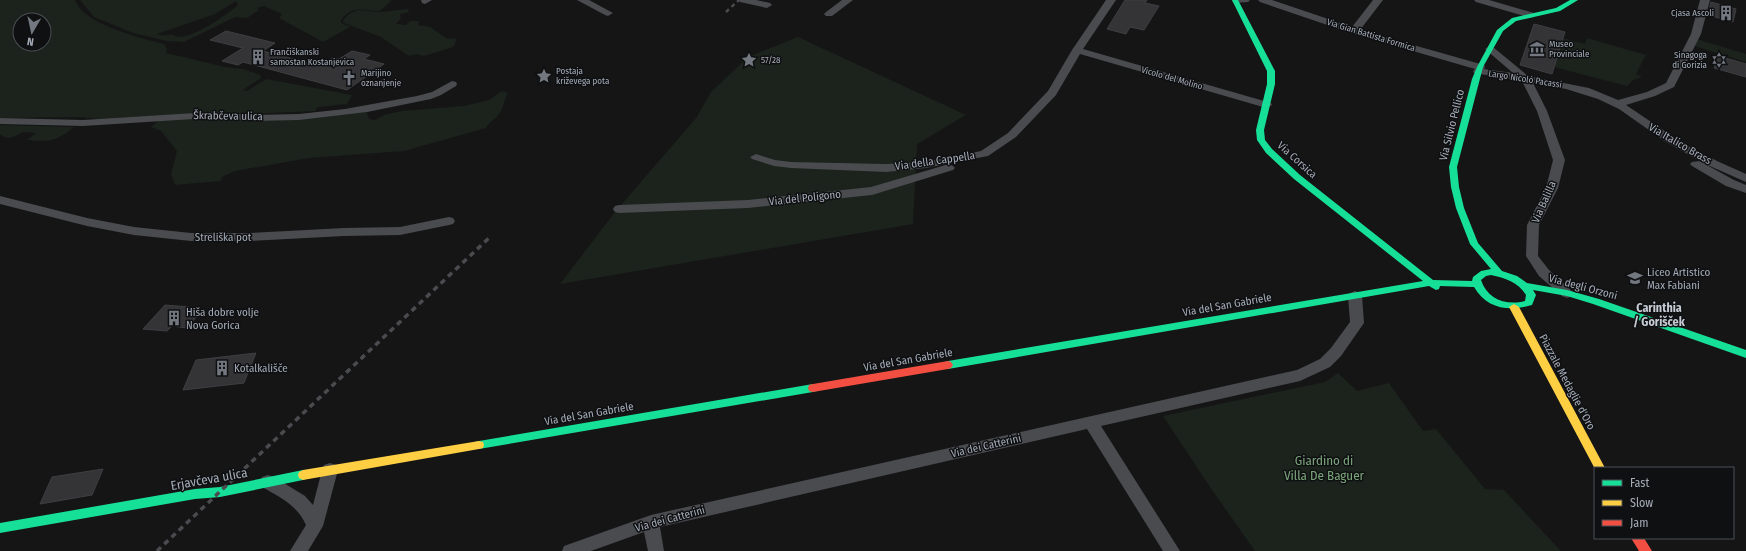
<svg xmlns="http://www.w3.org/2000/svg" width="1746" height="551" font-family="'Fira Sans Condensed',sans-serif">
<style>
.green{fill:#1b231c;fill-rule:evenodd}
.building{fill:#343437;stroke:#3e3f42}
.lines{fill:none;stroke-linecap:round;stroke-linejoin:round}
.street{fill:#494b4f;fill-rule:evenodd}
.fast{fill:#16e098;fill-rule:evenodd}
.slow{fill:#ffcf43;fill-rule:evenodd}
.jam{fill:#f24e42;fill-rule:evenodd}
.rail-far1{stroke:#494b4e;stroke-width:2.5;stroke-dasharray:4 3.5;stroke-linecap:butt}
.rail{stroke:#494b4e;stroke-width:3.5;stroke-dasharray:5.5 4.5;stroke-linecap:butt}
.labels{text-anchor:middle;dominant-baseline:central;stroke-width:3;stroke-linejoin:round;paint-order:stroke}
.far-poi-label{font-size:9px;fill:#a5acb8;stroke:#0f1012;text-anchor:start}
.far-street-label{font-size:9px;fill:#a5acb8;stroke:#0f1012}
.street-label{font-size:11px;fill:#a5acb8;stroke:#0f1012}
.poi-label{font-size:11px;fill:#a5acb8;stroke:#0f1012;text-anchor:start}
.neighbourhood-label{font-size:12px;font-weight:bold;fill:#c6cbd4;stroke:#0f1012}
.near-park-label{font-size:13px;fill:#7ba47b;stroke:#0f1012}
.near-street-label{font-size:13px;fill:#a5acb8;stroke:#0f1012}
</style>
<rect width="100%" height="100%" fill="#151516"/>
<path class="green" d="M 0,0 L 75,0 C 83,24 140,38 164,44 L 167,49 L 166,53 L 225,67 L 243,69 L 260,75 L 261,78 L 243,90 L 247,91 L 266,79 L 352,95 L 347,104 L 318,107 L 315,111 L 248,114 L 215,112 L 100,119 L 80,117 L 0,118 ZM 20,20 L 44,20 L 44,44 L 20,44 Z
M 80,0 L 392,0 L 380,11 C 363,11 353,4 341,20 L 341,23 L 350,27 L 323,42 L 279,18 L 282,14 L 264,6 L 257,8 L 259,10 L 247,18 L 235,17 L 184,42 L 167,41 L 133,33 L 94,17 ZM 236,1 L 238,5 C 225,16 195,37 178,37 C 176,37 174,35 172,35 C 165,34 165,37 157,34 L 215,14 Z
M 408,9 L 409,12 L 400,14 L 401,18 L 396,24 L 406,25 L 410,21 L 419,21 L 418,25 L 430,27 L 446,38 L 457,39 L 453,47 L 424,56 L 417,54 L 409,56 L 381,37 L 344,23 L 343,20 L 349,14 L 358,10 L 381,12 Z
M 798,37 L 966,115 L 917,144 L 913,224 L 560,284 L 615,212 L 696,118 L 711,92 L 748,57 Z
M 1563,38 L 1585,44 L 1587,38 L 1646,55 L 1636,74 L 1642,77 L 1633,80 L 1627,86 L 1554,67 Z
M 1693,38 L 1746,54 L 1746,62 L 1691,45 Z
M 502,91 L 508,93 C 504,99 504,108 499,114 C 496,119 490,121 486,128 L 404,151 L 309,158 L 235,171 L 222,177 L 221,181 L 175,185 L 171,174 L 177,151 L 161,131 L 151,127 L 161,119 L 211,117 L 241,119 L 367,112 L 369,119 L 375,120 L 384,115 L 402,111 L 464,106 L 489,100 Z
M 0,125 L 74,127 C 57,141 50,142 27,140 L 36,133 L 23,132 C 14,137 8,141 0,134 Z
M 1338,373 L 1357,391 L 1389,383 L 1423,431 L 1436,429 L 1485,489 L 1504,490 L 1561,551 L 1255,551 L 1212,490 L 1163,416 L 1325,382 Z"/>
<path class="building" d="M 1125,0 L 1147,0 L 1145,3 L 1159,6 L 1144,30 L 1130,27 L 1126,34 L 1107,29 Z
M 1711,2 L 1736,9 L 1733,22 L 1708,15 Z
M 1534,24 L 1565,32 L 1552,74 L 1520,65 Z
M 226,31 L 275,43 L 263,51 L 320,66 L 332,58 L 339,59 L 352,51 L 370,55 L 364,59 L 384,64 L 347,90 L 243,62 L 238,65 L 222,61 L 243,48 L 210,40 Z
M 1719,56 L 1746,64 L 1746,77 L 1714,68 Z
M 165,305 L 189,307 L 187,309 L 202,310 L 187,328 L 172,326 L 167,331 L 143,329 Z
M 256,353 L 244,383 L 183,390 L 196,360 Z
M 103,469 L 92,495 L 40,504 L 52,477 Z"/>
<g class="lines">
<path class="street" d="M 421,0 L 432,0 L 425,4 L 422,3 Z
M 577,0 L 589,0 L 613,13 L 608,16 L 605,15 Z
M 738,0 L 756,0 L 770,3 L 772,5 L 767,8 L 740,2 Z
M 842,0 L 853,0 L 832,16 L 826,16 L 824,14 L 826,12 Z
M 1106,0 L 1116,0 L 1083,49 L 1271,103 L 1272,105 L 1267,108 L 1263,107 L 1080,54 L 1056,95 L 1016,137 L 988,156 L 926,168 L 886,172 L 791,168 L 774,166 L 752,159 L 750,157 L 756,154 L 775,160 L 791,162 L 886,164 L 926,162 L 981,151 L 1008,133 L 1048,91 L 1072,50 Z
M 1232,0 L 1250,0 L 1248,2 L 1233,3 Z
M 1258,0 L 1272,0 L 1352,27 L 1373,0 L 1383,0 L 1360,30 L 1484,65 L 1485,67 L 1484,69 L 1513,73 L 1485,49 L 1490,46 L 1493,47 L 1528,76 L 1589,88 L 1618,100 L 1647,92 L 1666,83 L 1691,34 L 1700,0 L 1710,0 L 1701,34 L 1674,87 L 1655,96 L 1626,105 L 1684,144 L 1717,161 L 1746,174 L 1746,182 L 1703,163 L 1734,180 L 1746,185 L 1746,193 L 1726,186 L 1692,166 L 1690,164 L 1692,162 L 1700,161 L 1666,142 L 1619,109 L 1598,99 L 1566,89 L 1533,83 L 1547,111 L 1565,160 L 1558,188 L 1539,225 L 1538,256 L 1549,270 L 1574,293 L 1572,296 L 1567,298 L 1562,296 L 1539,276 L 1526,256 L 1527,225 L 1546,188 L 1553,160 L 1537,111 L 1522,81 L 1474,73 L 1473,71 L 1475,69 L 1351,33 L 1260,2 Z
M 1474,0 L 1489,0 L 1534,13 L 1536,15 L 1531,18 L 1476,2 Z
M 452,81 L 456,82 L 457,84 L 456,86 L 441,95 L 431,99 L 367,112 L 299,120 L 254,121 L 210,118 L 83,126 L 0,124 L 0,118 L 83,120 L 210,112 L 254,115 L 299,114 L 345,109 L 417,96 L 432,92 Z
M 949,164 L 953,166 L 955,168 L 953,170 L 872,195 L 748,208 L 619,213 L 615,212 L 613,209 L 615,206 L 619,205 L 748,200 L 871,187 Z
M 0,196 L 87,218 L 134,227 L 191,233 L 250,233 L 344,228 L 400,227 L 449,217 L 453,218 L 455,221 L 453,224 L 449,225 L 400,235 L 344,236 L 250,241 L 191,241 L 134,235 L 87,226 L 0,204 Z
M 1355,291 L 1360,293 L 1362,296 L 1364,323 L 1341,356 L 1330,367 L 1300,381 L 1101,426 L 1180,551 L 1163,551 L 1087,429 L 660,527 L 664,551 L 648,551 L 644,532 L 591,551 L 562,551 L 564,546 L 651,515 L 1297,370 L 1320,359 L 1331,348 L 1350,322 L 1348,296 L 1350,293 Z
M 330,463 L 336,465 L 338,470 L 323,526 L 308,551 L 290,551 L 306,525 C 298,506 280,497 262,487 L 260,482 L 262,477 L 268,475 L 274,477 L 305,496 L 313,505 L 322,470 L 324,465 Z"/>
<path class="fast" d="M 1232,0 L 1238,0 L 1275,71 L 1275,84 L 1264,130 L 1265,140 L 1272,149 L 1300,175 L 1433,280 L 1472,281 L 1473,277 L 1481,271 L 1491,269 L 1470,244 L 1456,208 L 1451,187 L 1449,167 L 1472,79 L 1477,67 L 1497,30 L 1512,18 L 1556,8 L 1570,0 L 1578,0 L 1560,11 L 1516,21 L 1503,31 L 1483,67 L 1457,167 L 1459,187 L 1464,208 L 1478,243 L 1502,271 L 1517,276 L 1527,283 L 1567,290 L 1599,299 L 1746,350 L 1746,358 L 1593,304 L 1567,296 L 1533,290 L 1536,295 L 1532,305 C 1509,312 1487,309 1474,287 L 1440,286 L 1439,289 L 1436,290 L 1429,286 L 948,369 L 945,368 L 943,365 L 945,362 L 948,361 L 1423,281 L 1294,179 L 1266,153 L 1257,140 L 1256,130 L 1267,84 L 1267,71 ZM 1491,275 C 1505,278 1518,282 1526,295 L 1525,301 C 1506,306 1487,299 1481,280 L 1486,276 Z
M 813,384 L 817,385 L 818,388 L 817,391 L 813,392 L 479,449 L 475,448 L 474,445 L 475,442 L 479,441 Z
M 303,470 L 307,472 L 308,475 L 307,478 L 303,480 L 220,497 L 195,499 L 0,533 L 0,523 L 195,489 L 220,487 Z"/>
<path class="slow" d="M 1514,304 L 1519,307 L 1605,468 L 1595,469 L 1509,307 Z
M 479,441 L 483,442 L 484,445 L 483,448 L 479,449 L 303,480 L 299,478 L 298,475 L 299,472 L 303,470 Z"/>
<path class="jam" d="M 948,361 L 951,362 L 953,365 L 951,368 L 948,369 L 813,392 L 809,391 L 808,388 L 809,385 L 813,384 Z
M 1631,538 L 1644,538 L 1652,551 L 1639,551 Z"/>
<path class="rail-far1" d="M 726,12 L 739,0"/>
<path class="rail" d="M 157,551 L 490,237"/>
</g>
<defs>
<g id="building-bare" transform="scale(1.2)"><path d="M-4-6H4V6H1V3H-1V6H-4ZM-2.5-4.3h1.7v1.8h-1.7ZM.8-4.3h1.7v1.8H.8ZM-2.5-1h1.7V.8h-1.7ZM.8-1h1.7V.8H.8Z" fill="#73777f" stroke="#0f1012" stroke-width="2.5" paint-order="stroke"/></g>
<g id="museum-bare" transform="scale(1.2)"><path d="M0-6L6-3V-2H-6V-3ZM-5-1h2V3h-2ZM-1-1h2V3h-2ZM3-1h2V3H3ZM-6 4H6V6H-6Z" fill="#73777f" stroke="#0f1012" stroke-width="2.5" paint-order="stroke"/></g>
<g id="sight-bare" transform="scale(1.2)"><path d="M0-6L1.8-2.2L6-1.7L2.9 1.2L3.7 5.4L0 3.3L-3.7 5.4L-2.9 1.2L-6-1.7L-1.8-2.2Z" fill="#73777f" stroke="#0f1012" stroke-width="2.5" paint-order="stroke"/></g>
<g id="synagogue-bare" transform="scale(1.2)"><path d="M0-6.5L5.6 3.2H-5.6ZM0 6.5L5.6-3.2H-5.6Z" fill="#73777f" stroke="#0f1012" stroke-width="2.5" paint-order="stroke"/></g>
<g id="church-bare" transform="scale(1.2)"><path d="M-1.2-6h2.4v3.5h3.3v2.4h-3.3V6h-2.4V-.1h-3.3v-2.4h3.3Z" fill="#73777f" stroke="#0f1012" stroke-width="2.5" paint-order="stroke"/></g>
<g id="school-bare" transform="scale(1.2)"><path d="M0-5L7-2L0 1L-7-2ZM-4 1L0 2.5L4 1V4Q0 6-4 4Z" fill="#73777f" stroke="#0f1012" stroke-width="2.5" paint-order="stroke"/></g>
</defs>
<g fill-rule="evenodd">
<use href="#building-bare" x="1726" y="13"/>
<use href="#museum-bare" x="1537" y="49"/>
<use href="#building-bare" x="258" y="57"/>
<use href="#sight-bare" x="749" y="60"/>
<use href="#synagogue-bare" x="1719" y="60"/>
<use href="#sight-bare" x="544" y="76"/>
<use href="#church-bare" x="349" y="78"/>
<use href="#school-bare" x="1635" y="278"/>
<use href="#building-bare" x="174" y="318"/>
<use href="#building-bare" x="222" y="368"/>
</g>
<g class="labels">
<g class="far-poi-label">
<text x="1714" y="13" text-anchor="end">Cjasa Ascoli</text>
<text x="1549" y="44">Museo<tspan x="1549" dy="10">Provinciale</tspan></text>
<text x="270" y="52">Frančiškanski<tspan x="270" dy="10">samostan Kostanjevica</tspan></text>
<text x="1707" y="55" text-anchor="end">Sinagoga<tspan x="1707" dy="10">di Gorizia</tspan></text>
<text x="761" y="60">57/28</text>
<text x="556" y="71">Postaja<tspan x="556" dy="10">križevega pota</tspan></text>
<text x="361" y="73">Marijino<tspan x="361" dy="10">oznanjenje</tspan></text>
</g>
<g class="far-street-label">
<text transform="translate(1371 35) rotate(17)">Via Gian Battista Formica</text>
<text transform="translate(1172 78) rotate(16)">Vicolo del Molino</text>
<text transform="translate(1525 79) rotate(9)">Largo Nicolò Pacassi</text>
</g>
<g class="street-label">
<text transform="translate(228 116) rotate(1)">Škrabčeva ulica</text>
<text transform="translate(1452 125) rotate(-76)">Via Silvio Pellico</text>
<text transform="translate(1680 144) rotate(30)">Via Italico Brass</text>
<text transform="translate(1297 160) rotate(42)">Via Corsica</text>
<text transform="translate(935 161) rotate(-8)">Via della Cappella</text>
<text transform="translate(805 198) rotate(-6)">Via del Poligono</text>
<text transform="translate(1544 202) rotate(-66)">Via Balilla</text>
<text x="223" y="237">Streliška pot</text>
<text transform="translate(1583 287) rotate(15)">Via degli Orzoni</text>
<text transform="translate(1227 305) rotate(-10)">Via del San Gabriele</text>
<text transform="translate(908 360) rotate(-10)">Via del San Gabriele</text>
<text transform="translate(1567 382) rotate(62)">Piazzale Medaglie d'Oro</text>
<text transform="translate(589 414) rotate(-10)">Via del San Gabriele</text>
<text transform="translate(986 446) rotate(-13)">Via dei Catterini</text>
<text transform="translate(670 519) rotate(-15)">Via dei Catterini</text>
</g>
<g class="poi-label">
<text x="1647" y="272">Liceo Artistico<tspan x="1647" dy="13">Max Fabiani</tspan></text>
<text x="186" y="312">Hiša dobre volje<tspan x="186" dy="13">Nova Gorica</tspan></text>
<text x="234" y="368">Kotalkališče</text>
</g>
<g class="neighbourhood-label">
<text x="1659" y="308">Carinthia<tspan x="1659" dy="14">/ Gorišček</tspan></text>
</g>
<g class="near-park-label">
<text x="1324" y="460">Giardino di<tspan x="1324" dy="15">Villa De Baguer</tspan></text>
</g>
<g class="near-street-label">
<text transform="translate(209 479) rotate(-10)">Erjavčeva ulica</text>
</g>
</g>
<rect x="1594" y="467" width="140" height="72" fill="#0f1012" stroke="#4b4e54"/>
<rect x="1602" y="480" width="20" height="6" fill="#16e098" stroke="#4b4e54"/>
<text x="1630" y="487" font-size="12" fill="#a5acb8">Fast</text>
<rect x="1602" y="500" width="20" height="6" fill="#ffcf43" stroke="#4b4e54"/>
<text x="1630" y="507" font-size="12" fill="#a5acb8">Slow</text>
<rect x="1602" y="520" width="20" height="6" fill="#f24e42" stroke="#4b4e54"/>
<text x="1630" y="527" font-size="12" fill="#a5acb8">Jam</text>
<g transform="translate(32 32) rotate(189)"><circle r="19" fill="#0f1012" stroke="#4b4e54"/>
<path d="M0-3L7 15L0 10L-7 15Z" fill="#73777f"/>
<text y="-6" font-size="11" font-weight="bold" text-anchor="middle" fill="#a5acb8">N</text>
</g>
</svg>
